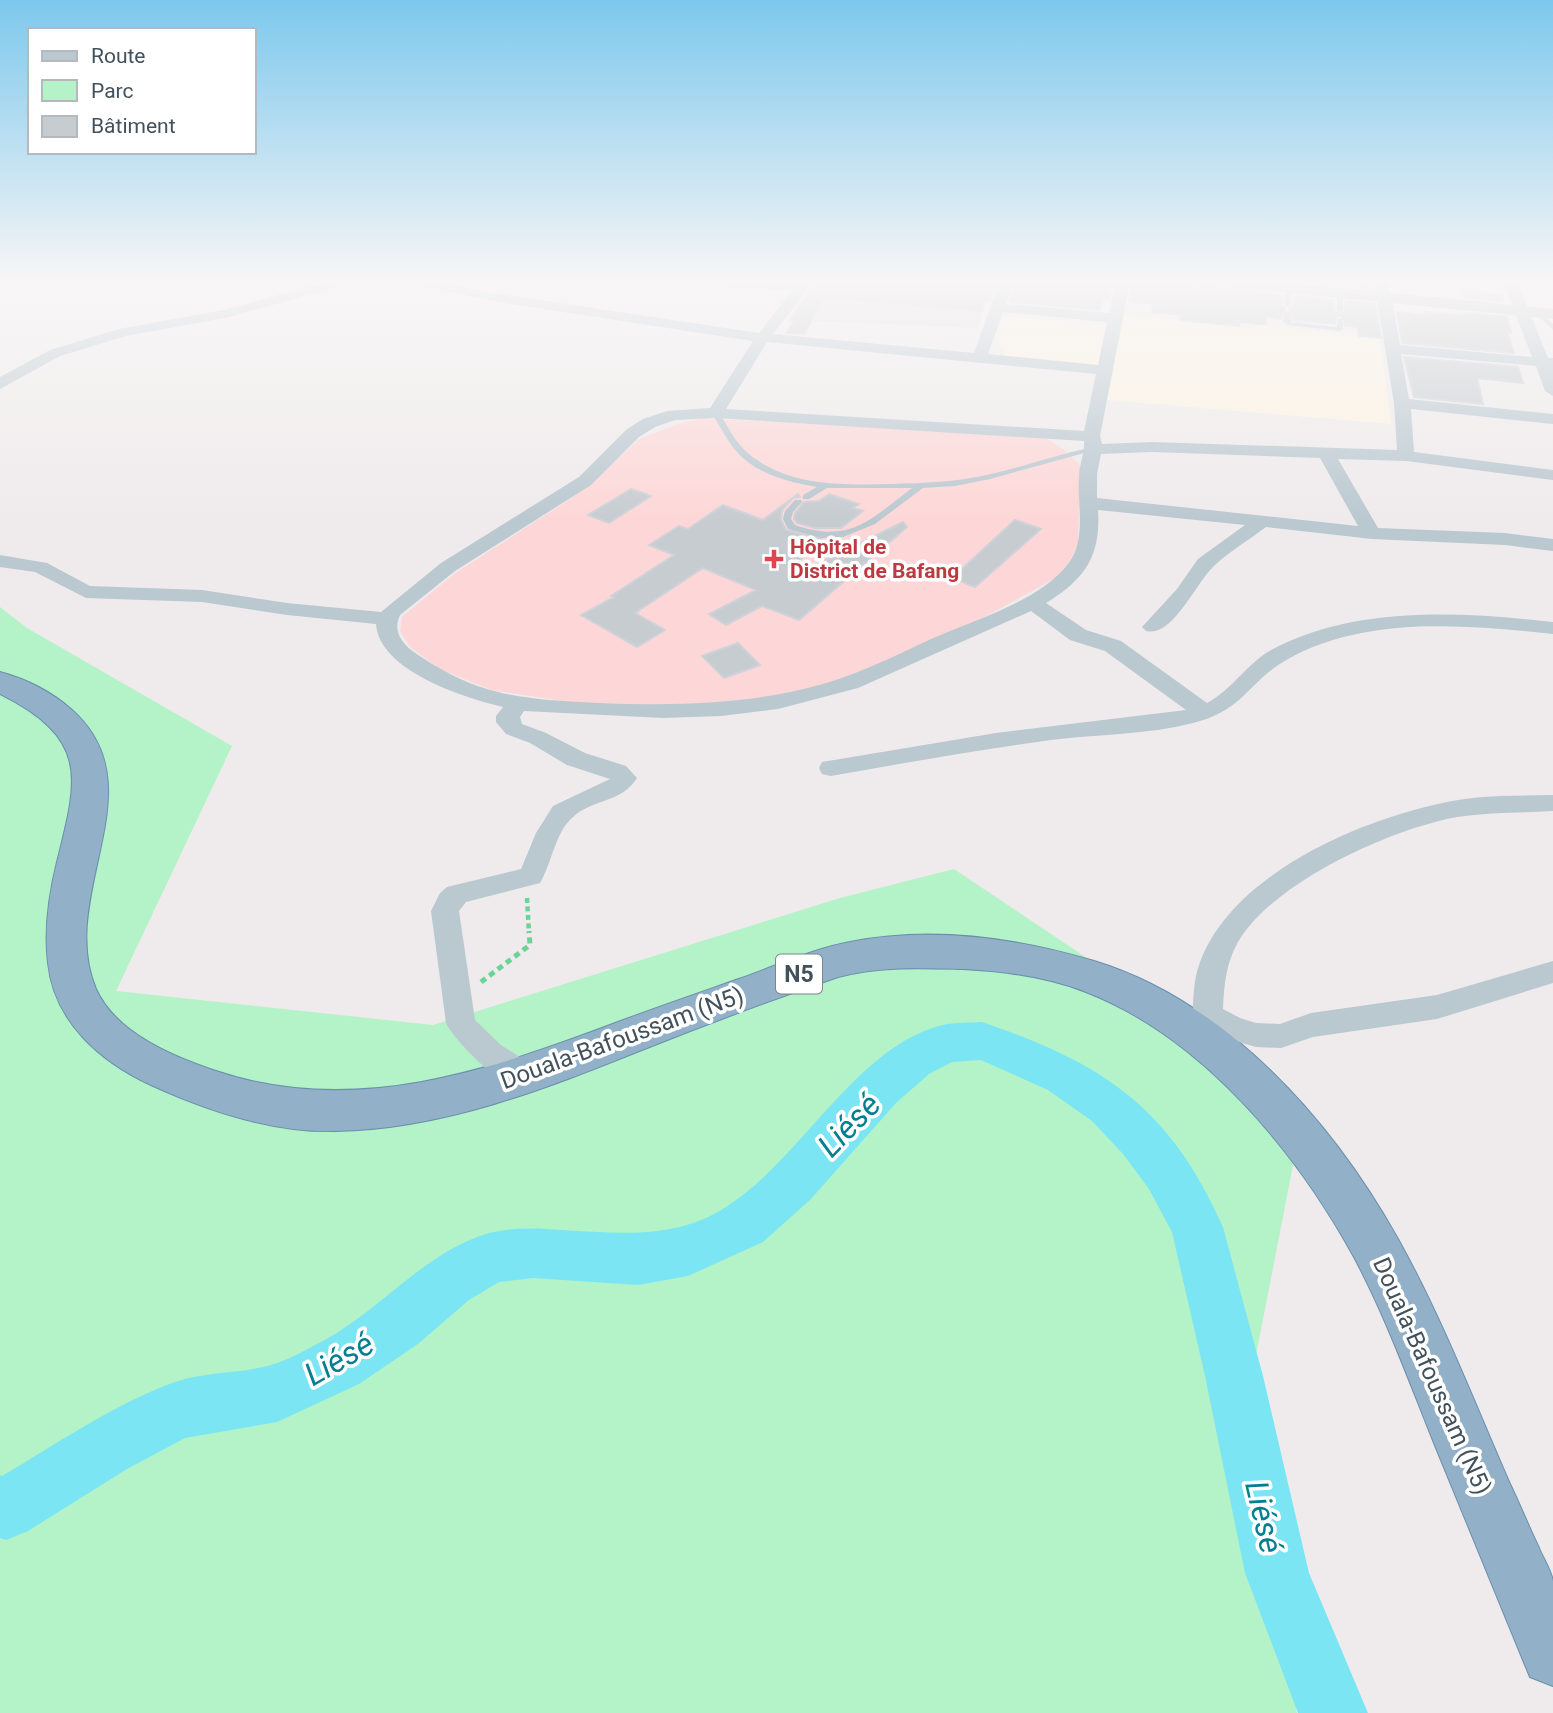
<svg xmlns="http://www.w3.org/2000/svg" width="1553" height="1713" font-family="Roboto,sans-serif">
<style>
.commercial{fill:#fdf3e1}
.education{fill:#e0dcde}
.medical{fill:#fdd7d7}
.green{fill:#b3f3c7}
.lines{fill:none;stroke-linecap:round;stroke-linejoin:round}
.river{fill:#7ce5f4;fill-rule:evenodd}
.building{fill:#c7ccd1;stroke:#cfd2d8;stroke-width:2}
.trunk-casing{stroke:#698fad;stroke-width:2}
.path-far1{stroke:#68d496;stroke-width:4.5;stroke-dasharray:5 3.5;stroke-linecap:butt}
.path{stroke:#68d496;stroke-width:5;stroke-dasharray:6 4.5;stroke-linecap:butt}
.service{fill:#bac8d0;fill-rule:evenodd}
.minor{fill:#bac8d0;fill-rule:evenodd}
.tertiary{fill:#bac8d0;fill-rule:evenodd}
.trunk{fill:#92b1c8;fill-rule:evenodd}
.health-dot{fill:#e0444e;stroke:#fff;stroke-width:2.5}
.labels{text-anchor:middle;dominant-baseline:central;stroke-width:7;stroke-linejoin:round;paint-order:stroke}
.far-health-label{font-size:21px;font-weight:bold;fill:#be3a42;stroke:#fff;text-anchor:start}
.shield{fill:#fff;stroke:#7b858c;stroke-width:2}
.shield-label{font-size:23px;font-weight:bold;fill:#42515b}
.street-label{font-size:24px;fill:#42515b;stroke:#fff}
.near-water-label{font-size:32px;font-style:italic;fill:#037f90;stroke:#fff}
</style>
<rect width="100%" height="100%" fill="#efebec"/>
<path class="commercial" d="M 1124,314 L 1252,328 L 1253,324 L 1380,338 L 1391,424 L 1107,400 L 1115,368 L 1004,357 L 996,335 L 1004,316 L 1122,326 Z"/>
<path class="education" d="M 815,281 L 991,281 L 978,328 L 790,320 Z"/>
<path class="medical" d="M 702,418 L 1044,437 L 1063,449 L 1080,465 L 1078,545 L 1063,574 L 979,620 L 892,661 L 802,693 L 727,708 L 570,702 L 491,690 L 440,669 L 410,647 L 400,631 L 402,617 L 454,574 L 570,499 L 640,439 L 677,424 Z"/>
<path class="green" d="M 0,607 L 27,628 L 232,746 L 116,991 L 433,1025 L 840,898 L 954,869 L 1305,1104 L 1240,1437 L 1297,1713 L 0,1713 Z"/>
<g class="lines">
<path class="river" d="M 982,1022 C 1103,1063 1170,1107 1223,1227 L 1263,1376 L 1309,1573 L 1368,1713 L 1298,1713 L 1245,1573 L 1205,1376 L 1172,1232 L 1149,1189 L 1123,1154 L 1092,1121 L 1048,1090 L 981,1060 L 952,1062 L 929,1074 L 896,1103 L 810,1200 L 763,1242 L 688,1276 L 638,1285 L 533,1278 L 499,1282 L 469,1300 L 418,1344 L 359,1384 L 277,1422 L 185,1438 L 127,1469 L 28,1531 L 6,1540 L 0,1538 L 0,1475 L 2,1476 C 58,1443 114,1404 175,1382 C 206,1371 243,1374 274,1364 C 288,1360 302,1352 315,1345 C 377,1315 423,1252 489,1233 C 512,1227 539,1228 562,1230 C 618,1233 676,1240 726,1207 C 801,1160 856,1046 943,1025 C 955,1022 969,1023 982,1022 Z"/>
</g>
<path class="building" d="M 817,281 L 997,281 L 990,301 L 984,301 L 982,311 L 824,298 L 804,334 L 787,333 L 794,320 L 790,320 Z
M 1016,281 L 1113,281 L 1109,300 L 1103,299 L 1100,310 L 1010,302 Z
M 1132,281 L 1199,287 L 1199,281 L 1210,281 L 1220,289 L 1283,295 L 1281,305 L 1285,309 L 1281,319 L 1266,317 L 1266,325 L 1239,322 L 1239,326 L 1180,320 L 1181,315 L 1152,312 L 1153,304 L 1129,302 Z
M 1295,281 L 1367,281 L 1370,288 Z
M 1463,290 L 1501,295 L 1503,301 L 1464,298 Z
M 1294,296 L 1334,300 L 1334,310 L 1339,314 L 1344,312 L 1346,301 L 1375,304 L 1381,338 L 1359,336 L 1358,327 L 1345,326 L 1342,316 L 1336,317 L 1335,324 L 1293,320 L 1289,309 L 1293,305 Z
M 1397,312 L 1426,315 L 1425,312 L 1465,316 L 1464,314 L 1468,313 L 1507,317 L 1511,333 L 1507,332 L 1514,353 L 1402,343 Z
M 1404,357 L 1518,367 L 1523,383 L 1477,378 L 1483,404 L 1414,397 Z
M 631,489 L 651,496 L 609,523 L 588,515 Z
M 798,494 L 800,497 L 793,498 L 782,510 L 781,520 L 786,530 L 825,540 L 792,566 L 797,574 L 903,522 L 907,527 L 799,620 L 762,606 L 726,625 L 709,614 L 756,590 L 703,568 L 635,613 L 665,630 L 637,647 L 581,615 L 614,597 L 611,596 L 674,555 L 649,545 L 679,526 L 688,529 L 723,505 L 763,520 Z
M 829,494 L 859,504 L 853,508 L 863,511 L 841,528 L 815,528 L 797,523 L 794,519 L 795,513 L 804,502 L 819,501 Z
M 1015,520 L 1041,529 L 975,587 L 952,578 Z
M 738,643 L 760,665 L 724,678 L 702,656 Z"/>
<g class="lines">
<g class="trunk-casing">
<path id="trunk" d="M 0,672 C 26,679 52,692 72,710 C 159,788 56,894 96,989 C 116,1034 176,1058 219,1072 C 355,1117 491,1070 618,1022 C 658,1007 699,993 739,979 C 776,966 812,949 850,942 C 930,926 1017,938 1094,961 C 1226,1001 1332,1121 1398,1239 C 1442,1318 1474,1402 1510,1484 C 1520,1505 1529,1527 1539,1548 C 1543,1558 1551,1570 1553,1581 C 1553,1591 1553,1605 1553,1616 C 1553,1639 1553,1663 1553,1686 L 1530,1677 C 1498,1599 1466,1521 1434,1443 C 1409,1381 1386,1317 1354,1257 C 1296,1151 1202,1037 1086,992 C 1048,977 1004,971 963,969 C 921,968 879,966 838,977 C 774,999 710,1023 647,1048 C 547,1088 445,1129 336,1131 C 273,1133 208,1111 151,1085 C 101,1062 54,1022 48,963 C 44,930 49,894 57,862 C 78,778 90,739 0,694 Z"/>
</g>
<path class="path-far1" d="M 527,898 L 529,933"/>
<path class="path" d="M 481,982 L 530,945 L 529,931"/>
<path class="service" d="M 1289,286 L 1292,288 L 1290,305 L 1287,307 L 1284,305 L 1286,288 Z
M 1340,291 L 1343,293 L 1343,310 L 1340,312 L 1337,310 L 1337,293 Z
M 1287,311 L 1290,313 L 1291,322 L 1337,327 L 1338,319 L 1342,319 L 1343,329 L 1340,331 L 1287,325 L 1283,322 L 1284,313 Z
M 1536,312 L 1540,312 L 1553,324 L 1553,330 L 1536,314 Z
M 712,411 L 718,411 C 728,426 735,443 749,454 C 789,487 843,485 892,484 C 924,483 955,482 987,475 C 1023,467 1058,454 1095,447 L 1099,449 L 990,479 L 955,486 L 923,488 L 875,524 L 843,537 L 821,538 L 788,529 L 783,519 L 785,511 L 795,500 L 801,500 L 802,502 L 793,512 L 791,519 L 795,525 C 850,544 870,520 912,488 L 827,488 L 809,499 L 803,499 L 803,495 L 817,487 C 788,482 756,474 736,451 C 726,439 720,425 711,413 Z"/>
<path class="minor" d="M 329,281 L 351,281 L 349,284 L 225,318 L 126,336 L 60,356 L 0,389 L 0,377 L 50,350 L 119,329 L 224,310 Z
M 409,281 L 436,281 L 499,294 L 759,333 L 792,291 L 696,285 L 689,281 L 814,281 L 773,334 L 974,353 L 1000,281 L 1014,281 L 1006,304 L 1109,313 L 1116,281 L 1130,281 L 1100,436 L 1102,444 L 1152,442 L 1397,450 L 1394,403 L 1374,281 L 1388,281 L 1400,345 L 1532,357 L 1503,281 L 1517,281 L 1548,358 L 1553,358 L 1553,396 L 1545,391 L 1536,366 L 1401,354 L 1409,399 L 1553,414 L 1553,424 L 1411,409 L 1414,452 L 1553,470 L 1553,480 L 1406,461 L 1338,459 L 1378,528 L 1505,533 L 1553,539 L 1553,551 L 1505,545 L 1372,539 L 1266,527 C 1249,540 1228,552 1213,567 C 1196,583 1172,638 1146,631 L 1142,627 L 1177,589 L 1198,559 L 1245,525 L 1098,510 C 1101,556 1085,579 1046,603 L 1086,630 L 1121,641 L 1207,703 C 1232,690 1247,663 1273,649 C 1357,605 1462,612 1553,622 L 1553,634 C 1468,625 1366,615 1288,659 C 1248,681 1245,710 1193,723 C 1146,735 1098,734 1051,740 C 977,750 904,763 831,776 L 822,774 L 819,768 L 822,762 L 996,733 L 1186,710 L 1105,651 L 1070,640 L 1031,611 L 858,688 L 778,709 L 721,716 L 663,718 L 524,711 L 520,717 L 522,724 L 546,733 L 585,753 L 626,766 L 637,778 C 622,803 591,799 572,818 C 555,833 552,863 540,883 L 466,902 L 459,911 L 475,1020 L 501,1045 L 537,1068 L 542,1077 L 537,1086 C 533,1087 530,1090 526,1090 C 503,1090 456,1043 446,1023 L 431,911 L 440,893 L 447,887 L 521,869 L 536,833 L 553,806 L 610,779 L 567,765 L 530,743 L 506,734 L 496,722 L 496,716 L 503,707 C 465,698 379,671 376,624 L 287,615 L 202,602 L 86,598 L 35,572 L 0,567 L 0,555 L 47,563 L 90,586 L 202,590 L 287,603 L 381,612 L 441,563 L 579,477 L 627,429 L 643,419 L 667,411 L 710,408 L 753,341 L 499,302 L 416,285 ZM 1003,312 L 1107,322 L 1098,365 L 988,354 ZM 767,342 L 1096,374 L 1084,431 L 726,409 ZM 715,418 L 1084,441 C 1085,453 1079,465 1079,477 C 1077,505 1087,540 1068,564 C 1042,598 984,617 945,633 C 905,650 866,672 823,684 C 750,705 673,706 598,703 C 564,701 530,700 498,692 C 472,686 448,674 426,660 C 409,650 390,636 400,615 L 455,571 L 591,485 L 639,437 L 655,427 L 675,420 ZM 1152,452 L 1320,458 L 1358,526 L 1097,498 L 1097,474 L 1101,454 Z
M 1553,795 L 1553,811 C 1521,813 1489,812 1457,817 C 1391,829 1273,882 1238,942 C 1226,963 1224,985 1223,1009 L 1240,1018 L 1256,1023 L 1280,1024 L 1311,1013 L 1437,995 L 1553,961 L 1553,983 L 1437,1019 L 1313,1037 L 1281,1048 L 1256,1047 L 1221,1037 L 1217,1048 L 1206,1051 L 1195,1048 L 1191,1039 C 1194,1015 1191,988 1199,965 C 1231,872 1367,816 1458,800 C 1489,795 1521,796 1553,795 Z"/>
<path class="tertiary" d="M 1212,281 L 1269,281 L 1553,309 L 1553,319 L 1220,286 Z"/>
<use href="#trunk" class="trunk"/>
</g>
<linearGradient id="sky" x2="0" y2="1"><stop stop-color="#7dc8ed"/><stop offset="0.54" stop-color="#f8f6f6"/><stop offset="1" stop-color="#f8f6f6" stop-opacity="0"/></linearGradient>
<rect width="1553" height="521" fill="url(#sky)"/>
<path class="health-dot" d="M770.5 548.5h7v7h7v7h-7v7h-7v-7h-7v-7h7z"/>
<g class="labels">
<g class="far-health-label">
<text x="790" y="547">Hôpital de<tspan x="790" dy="24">District de Bafang</tspan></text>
</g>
<rect class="shield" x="776" y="954.5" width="46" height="39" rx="5"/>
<g class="shield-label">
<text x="799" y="974">N5</text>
</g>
<g class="street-label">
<text transform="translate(622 1038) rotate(-20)">Douala-Bafoussam (N5)</text>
<text transform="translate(1432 1376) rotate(66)">Douala-Bafoussam (N5)</text>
</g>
<g class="near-water-label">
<text transform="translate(849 1125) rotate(-46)">Liésé</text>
<text transform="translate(339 1359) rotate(-30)">Liésé</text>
<text transform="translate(1264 1517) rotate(77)">Liésé</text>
</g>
</g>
<rect x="28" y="28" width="228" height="126" fill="#ffffff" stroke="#b3b9bd" stroke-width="2"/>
<rect x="42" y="51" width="35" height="10" fill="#bac8d0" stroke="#b3b9bd" stroke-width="2"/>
<text x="91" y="63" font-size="21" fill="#42515b">Route</text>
<rect x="42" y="80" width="35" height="21" fill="#b3f3c7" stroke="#b3b9bd" stroke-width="2"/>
<text x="91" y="98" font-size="21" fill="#42515b">Parc</text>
<rect x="42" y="116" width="35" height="21" fill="#c7ccd1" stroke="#b3b9bd" stroke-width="2"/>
<text x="91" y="133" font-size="21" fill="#42515b">Bâtiment</text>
</svg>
